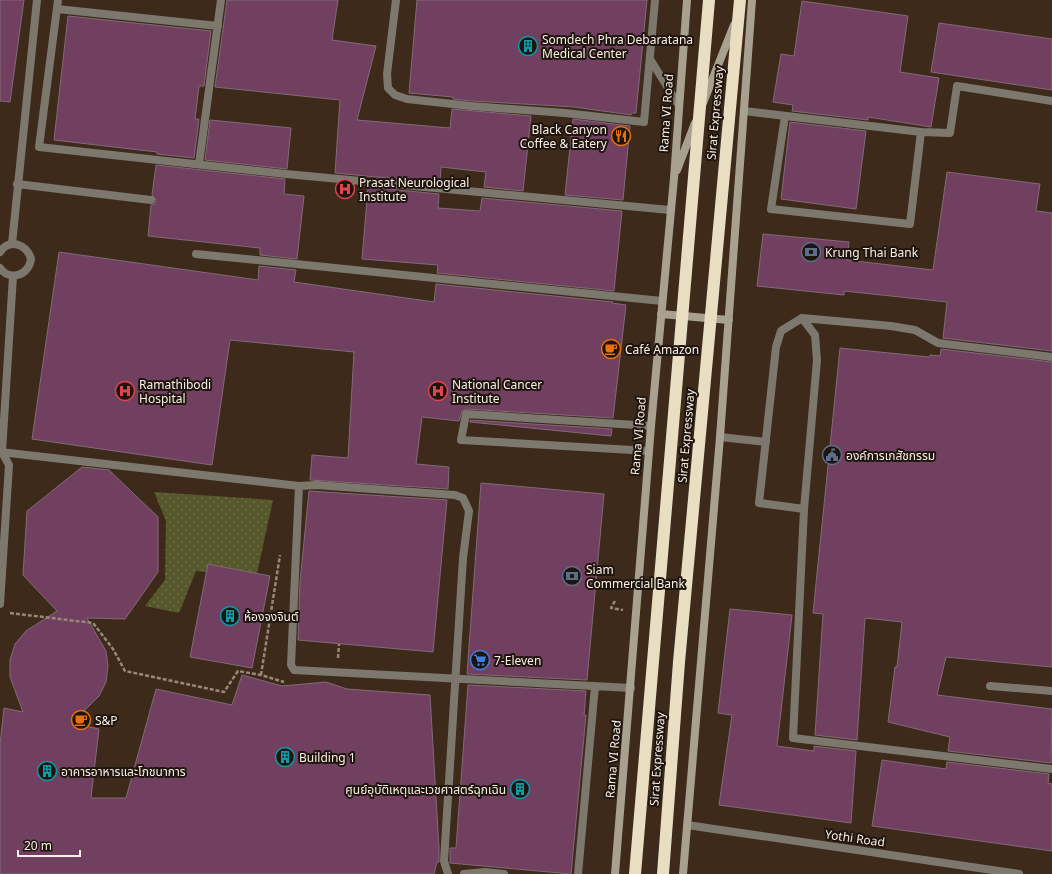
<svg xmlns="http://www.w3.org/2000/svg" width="1052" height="874" font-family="'Noto Sans','Noto Sans Thai',sans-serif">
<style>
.grass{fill:url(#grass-dots)}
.building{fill:#713f5f;stroke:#836a79}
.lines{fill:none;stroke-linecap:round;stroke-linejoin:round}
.path{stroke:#98887b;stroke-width:2.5;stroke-dasharray:4 2;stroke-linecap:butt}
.service{stroke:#7d786d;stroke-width:8}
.tertiary{stroke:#7d786d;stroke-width:8}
.secondary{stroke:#a9a18f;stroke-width:8}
.motorway{stroke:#eadec2;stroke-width:12}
.labels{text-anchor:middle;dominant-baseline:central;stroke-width:4;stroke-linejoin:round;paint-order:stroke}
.poi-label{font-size:12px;fill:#fcefe5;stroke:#1d150e;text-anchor:start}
.street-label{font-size:12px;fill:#fcefe5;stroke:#1d150e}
</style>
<defs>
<pattern id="grass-dots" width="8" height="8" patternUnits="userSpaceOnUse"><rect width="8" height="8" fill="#56572a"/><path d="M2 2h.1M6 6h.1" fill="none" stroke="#6f6f49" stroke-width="1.8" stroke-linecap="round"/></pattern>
</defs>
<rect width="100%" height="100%" fill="#3d2a1a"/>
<path class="grass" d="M 154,492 L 273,500 L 256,578 L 196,571 L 179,613 L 145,606 L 165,580 L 166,521 Z"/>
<path class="building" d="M 0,0 L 24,0 L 10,102 L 0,101 Z
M 227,0 L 338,0 L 332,40 L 376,46 L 357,120 L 450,128 L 452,109 L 531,116 L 523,191 L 484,187 L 486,172 L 441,167 L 440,183 L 335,173 L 340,100 L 215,87 Z
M 417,0 L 647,0 L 636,113 L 632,113 L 631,115 L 574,107 L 472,101 L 453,99 L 453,97 L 409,93 Z
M 802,1 L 908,16 L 900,72 L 939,78 L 931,127 L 868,117 L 868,120 L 792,111 L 793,105 L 773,102 L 781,54 L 794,56 Z
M 68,16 L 211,31 L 204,86 L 199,86 L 195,119 L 199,119 L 194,158 L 157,154 L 157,152 L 54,140 Z
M 939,23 L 1052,39 L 1052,90 L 931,72 Z
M 573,119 L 630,126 L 623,200 L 565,195 Z
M 210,120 L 291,128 L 287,169 L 205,160 Z
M 790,122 L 866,131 L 856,209 L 781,199 Z
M 156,165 L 285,179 L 284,194 L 304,196 L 297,259 L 260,255 L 260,248 L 148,236 L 151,205 L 155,204 L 156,200 L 152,195 Z
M 947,172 L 1040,184 L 1036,211 L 1052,213 L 1052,351 L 943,338 L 947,302 L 844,291 L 844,295 L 757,286 L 763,234 L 849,242 L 847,260 L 933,270 Z
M 368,187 L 439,194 L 438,208 L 480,211 L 482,198 L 622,211 L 614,291 L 437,273 L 438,265 L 362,259 Z
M 59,252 L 258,280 L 259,266 L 296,270 L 294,282 L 434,302 L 436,284 L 613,302 L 612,303 L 626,305 L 613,418 L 466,409 L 462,411 L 459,421 L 422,417 L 416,464 L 449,467 L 448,489 L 310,480 L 312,455 L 348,458 L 354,352 L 230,340 L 212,465 L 32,439 Z
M 840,348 L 929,357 L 930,355 L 940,356 L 941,349 L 1052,362 L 1052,667 L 946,657 L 937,695 L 1052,709 L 1051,763 L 948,751 L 950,737 L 888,722 L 895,667 L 897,667 L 902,622 L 865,618 L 857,740 L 815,735 L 823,614 L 813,613 Z
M 470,420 L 612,429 L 611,436 L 470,422 Z
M 82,467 L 109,470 L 158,517 L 158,572 L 125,619 L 87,618 L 106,651 L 108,666 L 106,682 L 99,696 L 72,723 L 99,729 L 91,798 L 126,798 L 156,689 L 232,705 L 242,675 L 282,686 L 326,682 L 347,689 L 430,695 L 439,848 L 439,862 L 437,862 L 434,874 L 0,874 L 0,744 L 4,708 L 23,712 L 10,677 L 10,660 L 15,644 L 26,631 L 57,611 L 23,575 L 27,511 Z
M 481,483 L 604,494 L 587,680 L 467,674 Z
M 309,491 L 447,500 L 433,652 L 298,640 L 300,582 Z
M 208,564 L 270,576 L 252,668 L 190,657 Z
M 730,609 L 792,615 L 777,746 L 814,751 L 814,746 L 856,751 L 851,823 L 719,805 L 732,715 L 718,713 Z
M 468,685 L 586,691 L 584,715 L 586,715 L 571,874 L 450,863 L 450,848 L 456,848 Z
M 882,760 L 946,769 L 947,762 L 1049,774 L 1048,783 L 1052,784 L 1052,851 L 872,826 Z"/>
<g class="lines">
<path class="path" d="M 615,601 L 611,608 L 623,610
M 10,613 L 93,623 L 113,649 L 125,671 L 224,692 L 238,671 L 261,675 L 284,682
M 338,658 L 339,644
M 261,675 L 280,555"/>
<path class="service" d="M 58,0 L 39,147 L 286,174 L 670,210
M 396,0 L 387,74 L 388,88 L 395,95 L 407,99 L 471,106 L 565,113 L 644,122 L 655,0
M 57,9 L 218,26
M 650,59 L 678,104
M 744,111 L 921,132 L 950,133 L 957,86 L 1052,101
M 785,116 L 771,209 L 910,224 L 921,132
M 199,164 L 221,0
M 17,184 L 151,200
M 12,244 L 37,0
M 0,252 C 9,238 27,244 31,259 C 29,275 10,282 0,268
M 196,254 L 662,301
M 802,318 L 891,326 L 915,330 L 938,343 L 1052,357
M 720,437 L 766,442
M 649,451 L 461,440 L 466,414 L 651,426
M 0,452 L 299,486 L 316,485 L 455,495 L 463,498 L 469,511 L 463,558 L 444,861 L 448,874
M 299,486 L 291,665 L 294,670 L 631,688
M 804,509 L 817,360 L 815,335 L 802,318 L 781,331 L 776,347 L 759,503 L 804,509 L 793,738 L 1052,769
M 0,604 L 9,465 L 2,452 L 13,276
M 990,686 L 1052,691
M 464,874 L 485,872 L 504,874
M 578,874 L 595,686"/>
<path class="tertiary" d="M 687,825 L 1019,874"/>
<path class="secondary" d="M 703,103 L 734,25
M 677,170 L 695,123
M 661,314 L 729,320
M 615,874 L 651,426 L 674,178 L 687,0
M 683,874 L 720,437 L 752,0"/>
<path class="motorway" d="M 635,874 L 709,0
M 663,874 L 679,662 L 740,0"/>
</g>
<defs>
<g id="building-ring" transform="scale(1)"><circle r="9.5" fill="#1d150e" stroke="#0f9aa8" stroke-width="1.5"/><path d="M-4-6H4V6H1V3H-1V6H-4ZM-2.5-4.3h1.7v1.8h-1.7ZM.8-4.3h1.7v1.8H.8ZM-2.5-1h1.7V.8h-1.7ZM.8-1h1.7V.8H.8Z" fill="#0f9aa8"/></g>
<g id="restaurant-ring" transform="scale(1)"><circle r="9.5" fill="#1d150e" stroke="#e8710a" stroke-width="1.5"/><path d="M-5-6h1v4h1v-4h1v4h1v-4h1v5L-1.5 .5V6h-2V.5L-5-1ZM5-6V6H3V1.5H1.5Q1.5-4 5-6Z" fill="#e8710a"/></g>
<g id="hospital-ring" transform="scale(1)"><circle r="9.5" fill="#1d150e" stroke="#e0444e" stroke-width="1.5"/><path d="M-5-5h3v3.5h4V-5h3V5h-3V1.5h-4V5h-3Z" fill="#e0444e"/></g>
<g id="bank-ring" transform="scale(1)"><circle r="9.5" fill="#1d150e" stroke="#5c6f8a" stroke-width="1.5"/><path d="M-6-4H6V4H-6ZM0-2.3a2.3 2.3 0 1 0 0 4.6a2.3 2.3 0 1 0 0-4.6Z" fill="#5c6f8a"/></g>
<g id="cafe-ring" transform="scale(1)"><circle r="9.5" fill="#1d150e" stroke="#e8710a" stroke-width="1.5"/><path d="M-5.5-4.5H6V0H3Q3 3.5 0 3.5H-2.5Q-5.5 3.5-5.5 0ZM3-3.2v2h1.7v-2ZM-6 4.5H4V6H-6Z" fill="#e8710a"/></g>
<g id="civic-ring" transform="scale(1)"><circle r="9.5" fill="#1d150e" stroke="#5c6f8a" stroke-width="1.5"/><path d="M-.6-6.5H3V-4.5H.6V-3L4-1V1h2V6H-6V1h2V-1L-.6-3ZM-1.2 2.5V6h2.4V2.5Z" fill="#5c6f8a"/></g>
<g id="supermarket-ring" transform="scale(1)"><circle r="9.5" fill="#1d150e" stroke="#3f7fe0" stroke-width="1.5"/><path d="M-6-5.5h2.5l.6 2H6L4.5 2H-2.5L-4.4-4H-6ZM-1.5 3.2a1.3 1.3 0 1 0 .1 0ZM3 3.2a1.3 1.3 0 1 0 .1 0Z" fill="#3f7fe0"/></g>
</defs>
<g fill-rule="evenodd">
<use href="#building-ring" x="528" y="46"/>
<use href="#restaurant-ring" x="621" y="136"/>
<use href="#hospital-ring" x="345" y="189"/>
<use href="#bank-ring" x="811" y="252"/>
<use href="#cafe-ring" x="611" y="349"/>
<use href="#hospital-ring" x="125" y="391"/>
<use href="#hospital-ring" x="438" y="391"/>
<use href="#civic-ring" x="832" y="455"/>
<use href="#bank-ring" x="572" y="576"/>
<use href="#building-ring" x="230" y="616"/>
<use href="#supermarket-ring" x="480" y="660"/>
<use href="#cafe-ring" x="81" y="720"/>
<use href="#building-ring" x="285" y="757"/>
<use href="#building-ring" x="47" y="771"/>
<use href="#building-ring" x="520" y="789"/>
</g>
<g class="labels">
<g class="poi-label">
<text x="542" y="39">Somdech Phra Debaratana<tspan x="542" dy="14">Medical Center</tspan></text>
<text x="607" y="129" text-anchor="end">Black Canyon<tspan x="607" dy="14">Coffee &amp; Eatery</tspan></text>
<text x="359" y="182">Prasat Neurological<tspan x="359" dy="14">Institute</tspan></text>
<text x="825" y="252">Krung Thai Bank</text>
<text x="625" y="349">Café Amazon</text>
<text x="139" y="384">Ramathibodi<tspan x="139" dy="14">Hospital</tspan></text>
<text x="452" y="384">National Cancer<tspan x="452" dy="14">Institute</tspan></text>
<text x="846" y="455">องค์การเภสัชกรรม</text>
<text x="586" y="569">Siam<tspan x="586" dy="14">Commercial Bank</tspan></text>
<text x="244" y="616">ห้องจงจินต์</text>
<text x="494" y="660">7-Eleven</text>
<text x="95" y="720">S&amp;P</text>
<text x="299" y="757">Building 1</text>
<text x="61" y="771">อาคารอาหารและโภชนาการ</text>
<text x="506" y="789" text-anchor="end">ศูนย์อุบัติเหตุและเวชศาสตร์ฉุกเฉิน</text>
</g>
<g class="street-label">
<text transform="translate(666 113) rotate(-86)">Rama VI Road</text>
<text transform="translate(715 113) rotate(-85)">Sirat Expressway</text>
<text transform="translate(638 436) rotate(-85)">Rama VI Road</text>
<text transform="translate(686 436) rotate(-85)">Sirat Expressway</text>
<text transform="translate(613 759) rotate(-85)">Rama VI Road</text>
<text transform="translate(657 759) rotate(-86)">Sirat Expressway</text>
<text transform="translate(855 838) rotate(8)">Yothi Road</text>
</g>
</g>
<path d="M18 850v6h62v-6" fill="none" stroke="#fcefe5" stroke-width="2"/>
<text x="24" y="850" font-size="12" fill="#fcefe5" stroke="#1d150e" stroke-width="3" paint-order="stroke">20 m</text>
</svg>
